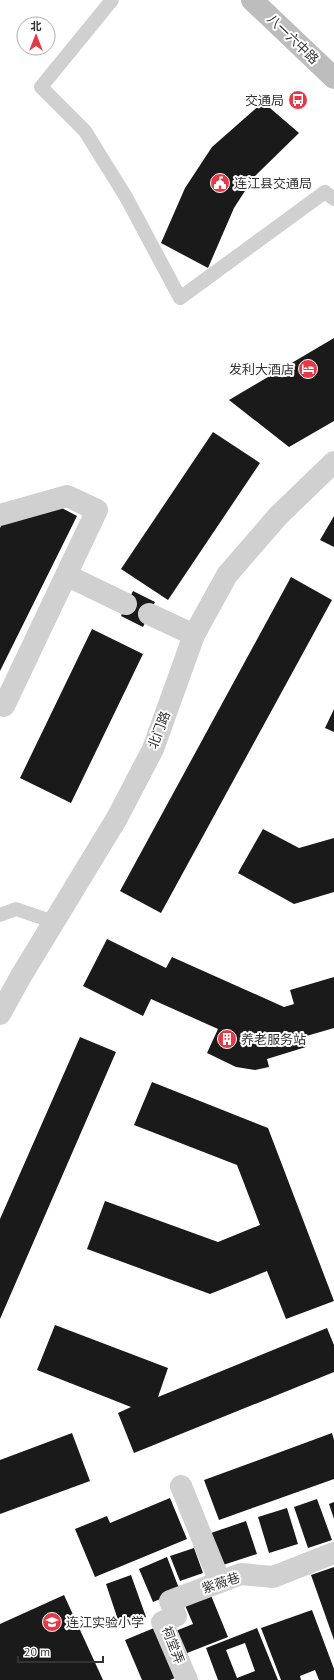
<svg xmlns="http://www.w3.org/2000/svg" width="334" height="1680" font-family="'PT Sans','Noto Sans SC',sans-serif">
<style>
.building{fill:#1a1a1a;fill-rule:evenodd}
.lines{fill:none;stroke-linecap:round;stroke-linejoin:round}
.lane{stroke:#d0d0d0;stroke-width:14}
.street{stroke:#d0d0d0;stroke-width:22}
.secondary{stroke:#bdbdbd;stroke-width:22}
.labels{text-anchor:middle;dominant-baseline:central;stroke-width:4;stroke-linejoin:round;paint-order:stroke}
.street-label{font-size:13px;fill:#333;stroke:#fff}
.poi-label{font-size:13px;fill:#333;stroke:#fff;text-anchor:start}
</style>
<rect width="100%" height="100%" fill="#fff"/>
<path class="building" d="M 263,102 L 299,133 L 254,177 L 234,208 L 208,268 L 161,243 L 185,188 L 212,147 Z
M 334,338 L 334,421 L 289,447 L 229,400 Z
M 213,432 L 260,463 L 168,600 L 121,569 Z
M 60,507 L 77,516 L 0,671 L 0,528 L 2,524 Z
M 334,516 L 334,547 L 320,540 Z
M 291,577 L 332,600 L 161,913 L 120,891 Z
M 133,591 L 155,602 L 143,627 L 121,616 Z
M 92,629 L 143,654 L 71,803 L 20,778 Z
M 334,709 L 334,732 L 325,728 Z
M 263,829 L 299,848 L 334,838 L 334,892 L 294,904 L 238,873 Z
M 107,939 L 166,968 L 172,957 L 284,1007 L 294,1004 L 290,990 L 334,977 L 334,1028 L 303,1037 L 306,1047 L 267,1059 L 269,1067 L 255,1070 L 236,1067 L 207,1053 L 218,1029 L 151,999 L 143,1016 L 83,986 Z
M 80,1037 L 116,1052 L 0,1319 L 0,1219 Z
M 152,1082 L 268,1128 L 334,1301 L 286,1319 L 267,1271 L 210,1294 L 87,1249 L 105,1201 L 218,1242 L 260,1225 L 237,1165 L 134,1125 Z
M 55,1325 L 168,1368 L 158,1397 L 327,1328 L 334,1345 L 334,1372 L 134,1453 L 118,1413 L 131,1407 L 37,1370 Z
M 72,1433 L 90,1481 L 0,1514 L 0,1460 Z
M 332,1433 L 334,1440 L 334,1479 L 219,1520 L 204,1480 Z
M 170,1498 L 187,1539 L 95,1577 L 75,1529 L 107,1516 L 110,1523 Z
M 317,1499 L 332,1540 L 308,1548 L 294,1507 Z
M 334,1502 L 334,1519 L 329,1504 Z
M 287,1508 L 298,1544 L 269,1553 L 258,1517 Z
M 246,1521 L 257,1554 L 223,1565 L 211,1533 Z
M 194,1548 L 203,1573 L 180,1581 L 170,1556 Z
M 167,1557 L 180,1591 L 153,1602 L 139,1569 Z
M 334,1567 L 334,1640 L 311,1575 Z
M 131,1575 L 146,1617 L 120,1626 L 106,1584 Z
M 210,1593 L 228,1637 L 182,1655 L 173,1632 L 193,1624 L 184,1603 Z
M 64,1595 L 103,1680 L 0,1680 L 0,1624 Z
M 312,1610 L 334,1669 L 334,1680 L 319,1680 L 315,1670 L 300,1676 L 301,1680 L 281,1680 L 261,1628 Z
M 154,1628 L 175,1678 L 170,1680 L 142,1680 L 125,1640 Z
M 257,1628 L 278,1680 L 218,1680 L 206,1648 ZM 245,1643 L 255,1671 L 237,1678 L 226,1650 Z"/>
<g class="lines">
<path class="lane" d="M 112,0 L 41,87 L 85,131 L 126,197 L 180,298 L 325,192 L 334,199
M 0,915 L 16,909 L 54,922"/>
<path class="street" d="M 0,515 L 67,496 L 97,510 L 4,706 L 0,704
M 66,575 L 126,604
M 149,614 L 194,635
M 0,1014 L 21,976 L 117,818 L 153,749 L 194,635 L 227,575 L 278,516 L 334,462
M 181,1486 L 220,1582
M 187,1680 L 162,1622 L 176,1616 L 170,1601 L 241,1574 L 273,1577 L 334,1553"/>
<path class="secondary" d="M 252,0 L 334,78"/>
</g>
<defs>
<g id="bus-disc" transform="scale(1)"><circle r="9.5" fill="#e63946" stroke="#fff"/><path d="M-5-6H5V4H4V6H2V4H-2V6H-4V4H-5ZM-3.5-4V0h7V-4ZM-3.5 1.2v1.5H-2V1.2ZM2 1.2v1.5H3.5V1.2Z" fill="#fff"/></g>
<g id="civic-disc" transform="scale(1)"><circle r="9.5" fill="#e63946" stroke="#fff"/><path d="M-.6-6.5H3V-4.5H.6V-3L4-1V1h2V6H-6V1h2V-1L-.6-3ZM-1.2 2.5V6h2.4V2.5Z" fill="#fff"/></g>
<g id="hotel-disc" transform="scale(1)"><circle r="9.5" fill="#e63946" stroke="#fff"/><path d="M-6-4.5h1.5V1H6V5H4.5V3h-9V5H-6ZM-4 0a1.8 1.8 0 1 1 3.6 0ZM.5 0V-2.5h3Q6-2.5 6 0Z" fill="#fff"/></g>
<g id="building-disc" transform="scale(1)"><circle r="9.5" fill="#e63946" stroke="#fff"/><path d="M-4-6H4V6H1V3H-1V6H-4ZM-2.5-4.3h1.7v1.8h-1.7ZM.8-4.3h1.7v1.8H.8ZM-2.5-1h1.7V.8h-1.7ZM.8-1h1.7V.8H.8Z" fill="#fff"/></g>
<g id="school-disc" transform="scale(1)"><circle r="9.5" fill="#e63946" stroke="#fff"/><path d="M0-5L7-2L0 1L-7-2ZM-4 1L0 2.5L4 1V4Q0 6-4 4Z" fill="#fff"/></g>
</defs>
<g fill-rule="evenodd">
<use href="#bus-disc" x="298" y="100"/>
<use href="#civic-disc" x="220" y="183"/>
<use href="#hotel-disc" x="308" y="369"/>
<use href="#building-disc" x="227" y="1039"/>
<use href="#school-disc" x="52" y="1622"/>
</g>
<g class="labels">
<g class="street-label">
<text transform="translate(293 39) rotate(44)">八一六中路</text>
<text transform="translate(159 730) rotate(-69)">北门路</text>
<text transform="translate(221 1583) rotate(-18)">紫薇巷</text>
<text transform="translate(173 1645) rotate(69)">祠堂弄</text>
</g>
<g class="poi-label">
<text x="284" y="100" text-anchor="end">交通局</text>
<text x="234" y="183">连江县交通局</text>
<text x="294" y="369" text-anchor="end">发利大酒店</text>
<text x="241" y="1039">养老服务站</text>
<text x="66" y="1622">连江实验小学</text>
</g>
</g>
<g transform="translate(36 36)"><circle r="19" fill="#ffffff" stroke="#adadad"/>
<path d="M0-3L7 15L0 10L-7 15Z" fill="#e63946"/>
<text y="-6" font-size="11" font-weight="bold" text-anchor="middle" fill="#333333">北</text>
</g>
<path d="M18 1656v6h85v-6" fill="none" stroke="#333333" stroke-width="2"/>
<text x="24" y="1656" font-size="12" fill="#333333" stroke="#ffffff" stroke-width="3" paint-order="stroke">20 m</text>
</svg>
